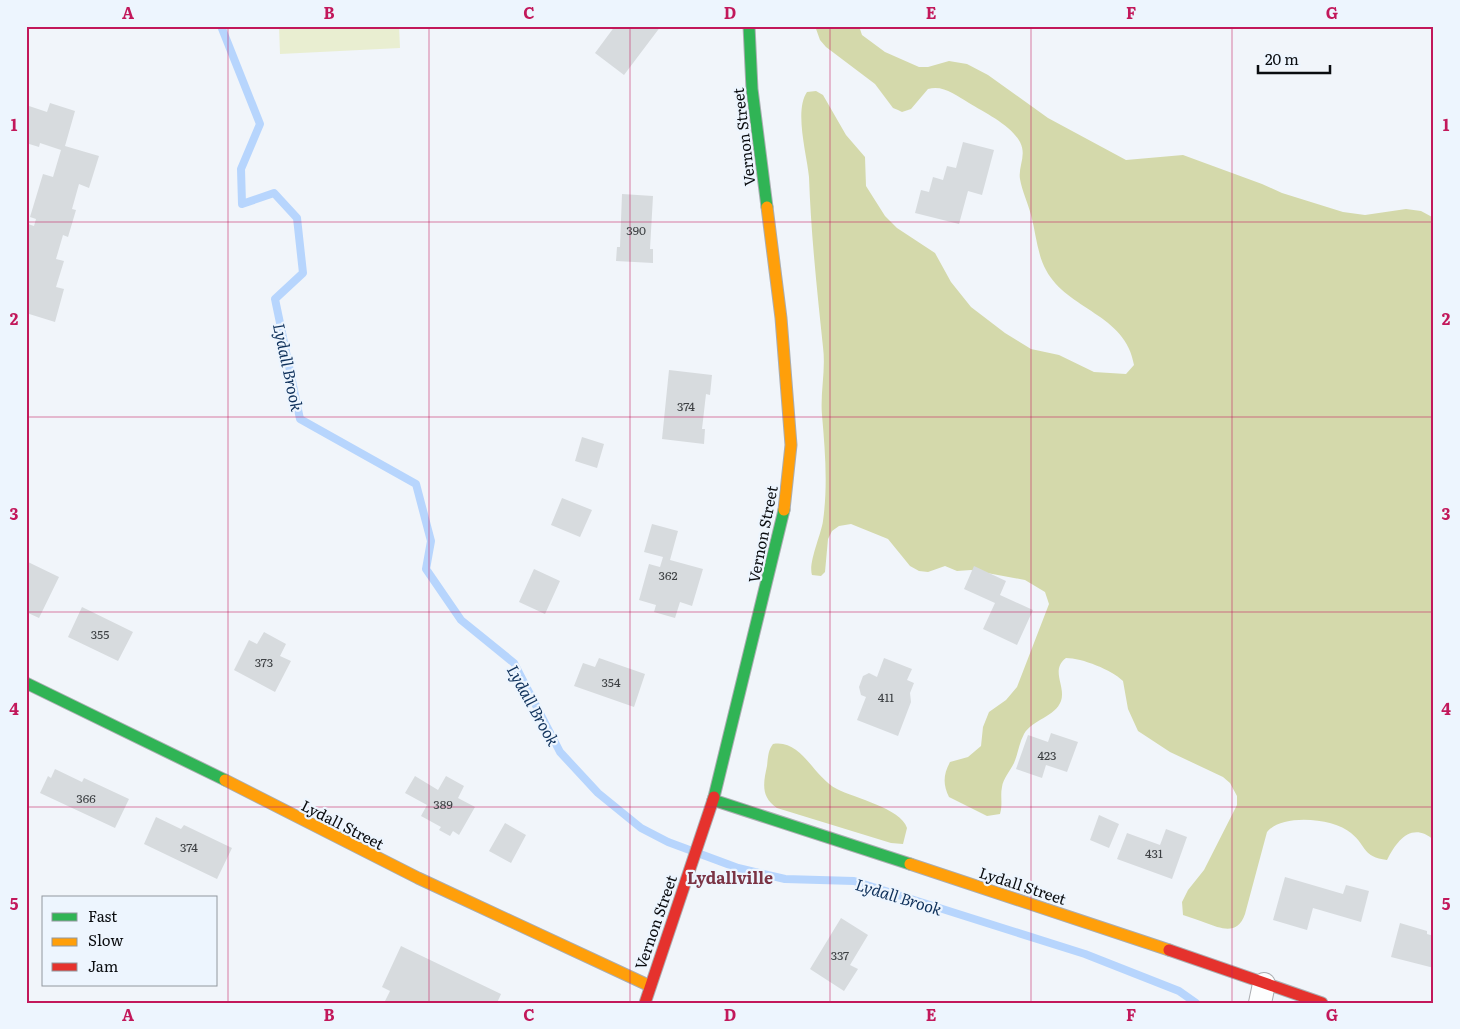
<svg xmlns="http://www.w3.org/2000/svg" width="1460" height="1029" font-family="Literata,serif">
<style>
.green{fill:#e9eed1}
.forest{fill:#d4d9ab}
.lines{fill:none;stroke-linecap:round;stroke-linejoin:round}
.stream{stroke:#b7d5fd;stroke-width:8}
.building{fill:#d7dbde}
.street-casing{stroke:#aaadb1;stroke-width:24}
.fast-casing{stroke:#aaadb1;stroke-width:13}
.slow-casing{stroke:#aaadb1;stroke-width:13}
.jam-casing{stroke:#aaadb1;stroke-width:13}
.street{stroke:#fdfefe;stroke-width:22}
.fast{stroke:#30b455;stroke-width:11}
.slow{stroke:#ff9f0a;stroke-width:11}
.jam{stroke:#e5322d;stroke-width:11}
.grid{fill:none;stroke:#c2185b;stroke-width:1;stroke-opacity:0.55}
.labels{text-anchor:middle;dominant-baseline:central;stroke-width:4.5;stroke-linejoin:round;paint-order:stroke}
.number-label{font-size:12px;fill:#3d4043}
.street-label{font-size:15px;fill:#0a0c0f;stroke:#edf5fe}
.water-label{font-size:16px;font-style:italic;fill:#0f315b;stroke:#edf5fe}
.neighbourhood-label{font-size:16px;font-weight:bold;fill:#7b3445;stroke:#edf5fe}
.neatline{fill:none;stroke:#c2185b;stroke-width:2}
.grid-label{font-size:16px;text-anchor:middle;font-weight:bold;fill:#c2185b}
</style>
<rect width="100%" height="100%" fill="#f1f5fa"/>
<path class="green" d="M 279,26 L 399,26 L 400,48 L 280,54 Z"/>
<path class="forest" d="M 815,26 L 859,26 L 862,35 L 885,52 L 919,67 L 928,67 L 949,61 L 967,64 L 988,75 L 1048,118 L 1126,160 L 1183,155 L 1262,184 L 1282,193 L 1343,212 L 1365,215 L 1406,209 L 1421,211 L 1434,218 L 1434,840 C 1412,821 1397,840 1387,860 C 1362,857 1367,846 1351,833 C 1334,818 1282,813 1267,832 L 1245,914 C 1238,935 1222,929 1206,923 C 1199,920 1191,918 1183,915 L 1182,902 L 1188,890 L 1204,870 L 1237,805 L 1237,796 L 1230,783 L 1223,777 L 1170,752 L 1138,731 L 1128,709 L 1123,681 C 1112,670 1082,658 1066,658 C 1050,670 1066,686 1061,701 C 1055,717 1033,719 1024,734 C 1019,743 1018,754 1014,763 C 1010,771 1003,779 1002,787 C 1000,796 1003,804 1000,814 L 987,816 L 949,797 C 943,785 943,775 950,762 L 968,757 L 981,746 L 983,727 L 989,712 L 1006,700 L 1017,687 L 1049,604 L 1045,592 L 1025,580 L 971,570 L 957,571 L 945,566 L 928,572 L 919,571 L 910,566 L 888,539 L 851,524 L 839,526 L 832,531 L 828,539 L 825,572 L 821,576 L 812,575 C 808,563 821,535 823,521 C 828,485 825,450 822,415 C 820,393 826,370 823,347 C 817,290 811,234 809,177 C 807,155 794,111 807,92 L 816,91 L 823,95 L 846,135 L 865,157 L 866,186 L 885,216 L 897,228 L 935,253 L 951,282 L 971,307 L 1005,333 L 1031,349 L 1059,355 L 1094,372 L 1126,374 L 1134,365 C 1126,314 1067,310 1046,270 C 1037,254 1036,233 1031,215 C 1028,203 1022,191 1020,179 C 1018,166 1027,156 1020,142 C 1011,125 985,113 969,103 C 955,95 944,85 928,89 L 911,109 L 902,112 L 898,110 L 893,108 L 875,84 L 826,47 L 820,40 Z
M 773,744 C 802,739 813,777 837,789 C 854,798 901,808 907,828 L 903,844 L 891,843 L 777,808 C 761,797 763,784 767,766 C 768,758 768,750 773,744 Z"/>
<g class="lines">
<path class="stream" d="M 221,26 L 260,124 L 241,169 L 242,204 L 274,193 L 297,218 L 303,273 L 275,299 L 300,419 L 416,484 L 431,541 L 426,569 L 461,620 L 514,663 L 560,752 L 598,793 L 641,828 L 668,842 L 738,868 L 785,879 L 854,881 L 1085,954 L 1179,991 L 1196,1003"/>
</g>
<path class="building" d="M 615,26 L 661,26 L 624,75 L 595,53 Z
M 50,103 L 75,111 L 65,146 L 99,156 L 89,188 L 79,184 L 72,209 L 76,210 L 68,237 L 63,235 L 56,259 L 64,261 L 56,287 L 64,289 L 55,322 L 26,313 L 26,230 L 28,224 L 34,226 L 36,219 L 30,217 L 43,174 L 53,177 L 61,150 L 40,143 L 39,147 L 26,143 L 26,105 L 47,112 Z
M 963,142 L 994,150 L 982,195 L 968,191 L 959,224 L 915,213 L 921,190 L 929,192 L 933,177 L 943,180 L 947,166 L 956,168 Z
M 622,194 L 653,196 L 650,249 L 653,249 L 653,263 L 616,261 L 617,247 L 620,247 Z
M 669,370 L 712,375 L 710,395 L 706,394 L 702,429 L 705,429 L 704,444 L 662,439 Z
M 582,437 L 604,444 L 597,468 L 575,461 Z
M 562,498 L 592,510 L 580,537 L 551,525 Z
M 652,524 L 678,531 L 670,560 L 703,569 L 692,606 L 680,602 L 675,618 L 654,612 L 656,605 L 639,600 L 649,564 L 660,567 L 663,557 L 644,552 Z
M 28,562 L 59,577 L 39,618 L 26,612 Z
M 974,566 L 1006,581 L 1000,595 L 1033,610 L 1017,645 L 983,629 L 995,603 L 964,589 Z
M 534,569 L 560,581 L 545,614 L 519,602 Z
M 82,607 L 133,632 L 118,661 L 68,637 Z
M 264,632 L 286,644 L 280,656 L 291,661 L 275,692 L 234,670 L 249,640 L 257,644 Z
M 599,658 L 645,674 L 634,707 L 574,686 L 583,663 L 595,667 Z
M 884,658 L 912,669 L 907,680 L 914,683 L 910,693 L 911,702 L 898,736 L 857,720 L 866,697 L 861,695 L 859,687 L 863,676 L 869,673 L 877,677 Z
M 1051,733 L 1078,742 L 1067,772 L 1046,765 L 1042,778 L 1016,769 L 1028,735 L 1048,742 Z
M 55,769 L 82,782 L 84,778 L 129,799 L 115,828 L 40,793 L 48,776 L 51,778 Z
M 415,776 L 438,790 L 446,776 L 464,786 L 458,798 L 475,807 L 459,835 L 453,831 L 450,836 L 439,830 L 441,827 L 421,816 L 427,805 L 405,793 Z
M 1099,815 L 1119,824 L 1109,848 L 1090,840 Z
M 156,817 L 181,829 L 184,825 L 232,848 L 217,879 L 144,844 Z
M 505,823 L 526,835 L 511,863 L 489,851 Z
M 1166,829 L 1187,837 L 1172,879 L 1117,859 L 1127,833 L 1160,845 Z
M 1285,877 L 1343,894 L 1346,885 L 1369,891 L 1361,922 L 1313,908 L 1307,930 L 1273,920 Z
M 841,918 L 868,935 L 850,965 L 858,969 L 844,991 L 810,969 Z
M 1400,923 L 1427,931 L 1427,934 L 1434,936 L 1434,968 L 1391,957 Z
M 401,946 L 501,994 L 497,1003 L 384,1003 L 390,991 L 382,987 Z"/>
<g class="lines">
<g class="street-casing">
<path id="street" d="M 1260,1003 L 1264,984"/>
</g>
<g class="fast-casing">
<path id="fast" d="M 749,26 L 752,89 L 767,207
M 26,683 L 225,780
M 714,797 L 784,510
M 713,800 L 910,864"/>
</g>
<g class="slow-casing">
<path id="slow" d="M 767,207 L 781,318 L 791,445 L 784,510
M 225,780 L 418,878 L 650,986
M 910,864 L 1169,950"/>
</g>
<g class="jam-casing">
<path id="jam" d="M 1169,950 L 1322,1003
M 645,1003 L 714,797"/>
</g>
<use href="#street" class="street"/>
<use href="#fast" class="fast"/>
<use href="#slow" class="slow"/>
<use href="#jam" class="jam"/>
</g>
<path class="grid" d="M 228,26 L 228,1003M 429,26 L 429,1003M 630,26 L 630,1003M 830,26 L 830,1003M 1031,26 L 1031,1003M 1232,26 L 1232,1003M 26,222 L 1434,222M 26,417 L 1434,417M 26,612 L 1434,612M 26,807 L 1434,807"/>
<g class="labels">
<g class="number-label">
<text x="636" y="230">390</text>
<text x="686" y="406">374</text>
<text x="668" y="575">362</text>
<text x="100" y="634">355</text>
<text x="264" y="662">373</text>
<text x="611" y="682">354</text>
<text x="886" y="697">411</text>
<text x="1047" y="755">423</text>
<text x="86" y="798">366</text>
<text x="443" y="804">389</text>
<text x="189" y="847">374</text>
<text x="1154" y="853">431</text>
<text x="840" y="955">337</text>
</g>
<g class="street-label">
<text transform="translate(743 137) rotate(-97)">Vernon Street</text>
<text transform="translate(762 534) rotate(-79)">Vernon Street</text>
<text transform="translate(343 824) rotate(27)">Lydall Street</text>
<text transform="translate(1023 885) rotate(18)">Lydall Street</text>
<text transform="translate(655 922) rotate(-71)">Vernon Street</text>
</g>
<g class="water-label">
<text transform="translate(289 367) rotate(78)">Lydall Brook</text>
<text transform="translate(534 705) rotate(61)">Lydall Brook</text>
<text transform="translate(899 896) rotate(17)">Lydall Brook</text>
</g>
<g class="neighbourhood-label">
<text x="730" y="877">Lydallville</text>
</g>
</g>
<rect width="1460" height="1029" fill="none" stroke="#edf5fe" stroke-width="55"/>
<rect x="42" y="896" width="175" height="90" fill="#edf5fe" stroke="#92989e"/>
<rect x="52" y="913" width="25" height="8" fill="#30b455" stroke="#92989e"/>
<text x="88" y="922" font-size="15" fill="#0a0c0f">Fast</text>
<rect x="52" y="938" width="25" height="8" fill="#ff9f0a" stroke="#92989e"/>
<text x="88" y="946" font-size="15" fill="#0a0c0f">Slow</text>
<rect x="52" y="963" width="25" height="8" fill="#e5322d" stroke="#92989e"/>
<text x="88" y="972" font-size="15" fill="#0a0c0f">Jam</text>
<path d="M1258 65v8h72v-8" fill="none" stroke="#0a0c0f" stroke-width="2.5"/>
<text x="1265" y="65" font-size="15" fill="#0a0c0f" stroke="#edf5fe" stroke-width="4" paint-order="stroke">20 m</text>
<rect x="28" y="28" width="1404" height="974" class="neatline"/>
<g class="grid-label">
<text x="128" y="19">A</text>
<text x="329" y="19">B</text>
<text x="529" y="19">C</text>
<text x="730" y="19">D</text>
<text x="931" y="19">E</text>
<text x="1131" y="19">F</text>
<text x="1332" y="19">G</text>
<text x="14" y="131">1</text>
<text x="1446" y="131">1</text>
<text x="14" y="325">2</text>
<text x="1446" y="325">2</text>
<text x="14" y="520">3</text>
<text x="1446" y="520">3</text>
<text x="14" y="715">4</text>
<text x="1446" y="715">4</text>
<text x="14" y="910">5</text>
<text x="1446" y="910">5</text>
<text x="128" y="1021">A</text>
<text x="329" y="1021">B</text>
<text x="529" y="1021">C</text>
<text x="730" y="1021">D</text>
<text x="931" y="1021">E</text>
<text x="1131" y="1021">F</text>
<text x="1332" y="1021">G</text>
</g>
</svg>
